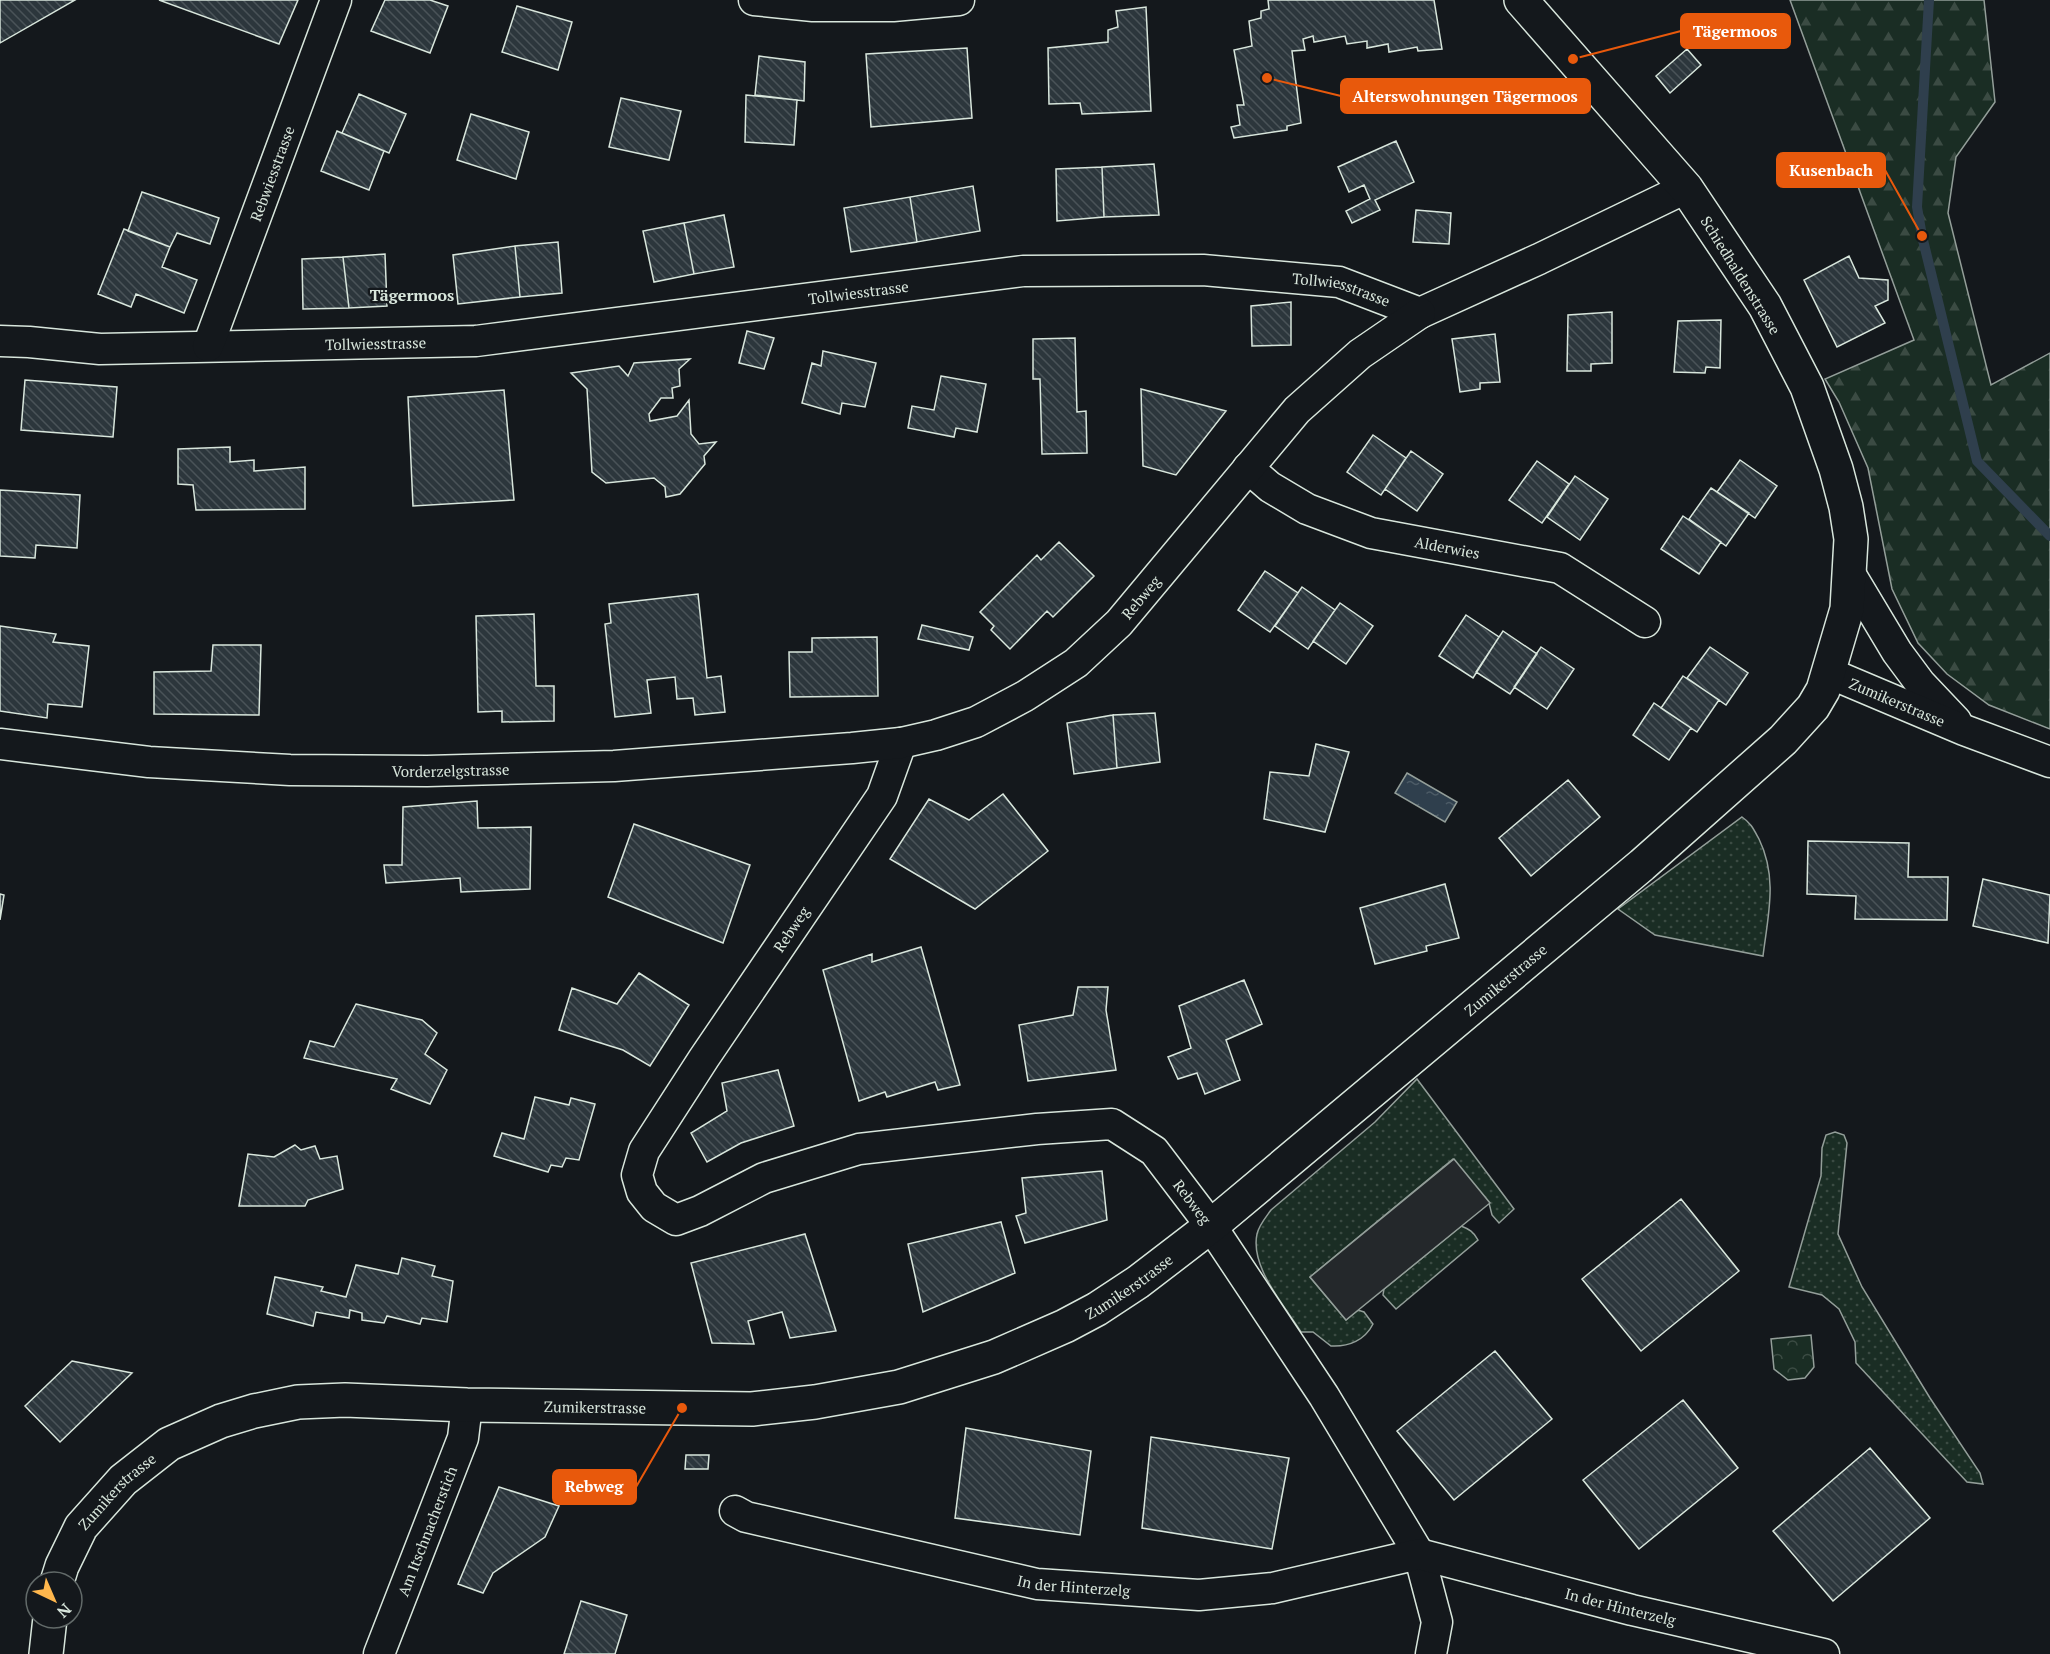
<svg xmlns="http://www.w3.org/2000/svg" width="2050" height="1654" font-family="'PT Serif',serif">
<style>
.grass{fill:url(#grass-dots);stroke:#939e99;stroke-width:1.5}
.forest{fill:url(#forest-firs);stroke:#939e99;stroke-width:1.5}
.park{fill:url(#park-crowns);stroke:#939e99;stroke-width:1.5}
.parking{fill:#24282b;stroke:#939e99;stroke-width:1.5}
.water{fill:url(#water-ripples);stroke:#939e99;stroke-width:1.5}
.lines{fill:none;stroke-linecap:round;stroke-linejoin:round}
.stream{stroke:#2f3f4d;stroke-width:10}
.building{fill:url(#building-back-hatch);stroke:#d8e6dc;stroke-width:1.5}
.minor-casing{stroke:#d8e6dc;stroke-width:33}
.secondary-casing{stroke:#d8e6dc;stroke-width:36}
.minor{stroke:#14181c;stroke-width:30}
.secondary{stroke:#14181c;stroke-width:33}
.labels{text-anchor:middle;dominant-baseline:central;stroke-width:4.5;stroke-linejoin:round;paint-order:stroke}
.street-label{font-size:15px;fill:#d8e6dc;stroke:#14181c}
.neighbourhood-label{font-size:16px;font-weight:bold;fill:#d8e6dc;stroke:#14181c}
.leader{fill:none;stroke:#e8590c;stroke-width:2}
.callout-dot{fill:#e8590c;stroke:#14181c;stroke-width:2}
.callout{fill:#e8590c;stroke:#e8590c;stroke-width:2}
.callout-label{font-size:16px;text-anchor:middle;font-weight:bold;fill:#fff}
</style>
<defs>
<pattern id="grass-dots" width="8" height="8" patternUnits="userSpaceOnUse" patternTransform="scale(1.5)"><rect width="8" height="8" fill="#1a2d24"/><path d="M2 2h.1M6 6h.1" fill="none" stroke="#3b4b43" stroke-width="1.8" stroke-linecap="round"/></pattern>
<pattern id="forest-firs" width="22" height="20" patternUnits="userSpaceOnUse" patternTransform="scale(1.5)"><rect width="22" height="20" fill="#1a2d24"/><path d="M5 1l3.5 6h-7zM16 11l3.5 6h-7z" fill="#3b4b43"/></pattern>
<pattern id="park-crowns" width="20" height="18" patternUnits="userSpaceOnUse" patternTransform="scale(1.5)"><rect width="20" height="18" fill="#1a2d24"/><path d="M2 6a3 3 0 1 1 6 0M12 15a3 3 0 1 1 6 0" fill="none" stroke="#3b4b43"/></pattern>
<pattern id="water-ripples" width="26" height="14" patternUnits="userSpaceOnUse" patternTransform="scale(1.5)"><rect width="26" height="14" fill="#2f3f4d"/><path d="M2 4q2-2 4 0t4 0M15 11q2-2 4 0t4 0" fill="none" stroke="#4c5b66"/></pattern>
<pattern id="building-back-hatch" width="6" height="6" patternUnits="userSpaceOnUse" patternTransform="scale(1.5)"><rect width="6" height="6" fill="#2c363c"/><path d="M-1 5l2 2M0 0l6 6M5-1l2 2" fill="none" stroke="#4a5358"/></pattern>
</defs>
<rect width="100%" height="100%" fill="#14181c"/>
<path class="grass" d="M 1742,817 C 1751,823 1754,830 1759,839 C 1778,878 1768,915 1763,956 L 1655,935 L 1618,909 Z
M 1417,1079 L 1514,1209 L 1499,1223 L 1492,1215 L 1489,1203 L 1453,1159 L 1310,1277 L 1346,1320 L 1358,1310 L 1364,1312 L 1373,1324 C 1365,1340 1349,1347 1331,1346 L 1313,1332 L 1301,1332 C 1284,1305 1250,1267 1257,1234 C 1259,1225 1266,1217 1271,1210 L 1375,1122 Z
M 1835,1132 L 1844,1135 L 1847,1143 L 1838,1234 L 1862,1287 L 1930,1398 L 1980,1473 L 1983,1484 L 1967,1482 L 1856,1363 L 1855,1342 L 1839,1309 L 1822,1295 L 1789,1287 L 1821,1176 L 1822,1148 L 1826,1135 Z
M 1461,1226 C 1469,1229 1474,1232 1478,1240 L 1396,1309 L 1383,1295 L 1384,1289 Z"/>
<path class="forest" d="M 1790,0 L 1984,0 L 1995,102 L 1956,157 L 1948,213 L 1991,385 L 2050,353 L 2050,729 L 1989,705 L 1947,674 L 1918,643 L 1892,589 L 1868,468 L 1839,402 L 1825,379 L 1914,340 Z"/>
<path class="park" d="M 1811,1335 L 1814,1367 L 1805,1378 L 1788,1380 L 1774,1369 L 1771,1339 Z"/>
<path class="parking" d="M 1454,1159 L 1490,1203 L 1346,1320 L 1310,1277 Z"/>
<path class="water" d="M 1407,773 L 1457,802 L 1445,822 L 1395,793 Z"/>
<g class="lines">
<path class="stream" d="M 1929,0 L 1917,207 L 1922,236 L 1977,461 L 2050,536"/>
</g>
<path class="building" d="M 0,0 L 75,0 L 0,43 Z
M 159,0 L 298,0 L 279,44 Z
M 385,0 L 430,0 L 448,6 L 430,53 L 371,31 Z
M 1268,0 L 1434,0 L 1442,49 L 1418,51 L 1417,47 L 1389,52 L 1388,44 L 1367,48 L 1367,41 L 1347,44 L 1345,36 L 1314,42 L 1313,36 L 1303,39 L 1305,50 L 1292,51 L 1301,123 L 1287,126 L 1287,130 L 1234,138 L 1231,127 L 1240,125 L 1237,105 L 1244,105 L 1234,50 L 1252,46 L 1249,21 L 1261,18 L 1261,11 L 1269,9 Z
M 517,6 L 572,22 L 558,70 L 502,52 Z
M 1146,7 L 1151,111 L 1082,114 L 1080,103 L 1049,104 L 1048,48 L 1108,42 L 1108,30 L 1118,27 L 1116,11 Z
M 967,48 L 972,118 L 871,127 L 866,54 Z
M 1687,49 L 1701,65 L 1670,93 L 1656,76 Z
M 759,56 L 805,62 L 804,101 L 755,95 Z
M 359,94 L 406,114 L 389,153 L 342,133 Z
M 746,95 L 797,100 L 794,145 L 745,142 Z
M 621,98 L 681,111 L 669,160 L 609,147 Z
M 471,114 L 529,132 L 516,179 L 457,160 Z
M 337,131 L 384,151 L 369,190 L 321,171 Z
M 1396,141 L 1414,182 L 1375,200 L 1380,210 L 1352,223 L 1346,211 L 1370,199 L 1364,185 L 1349,192 L 1338,167 Z
M 1154,164 L 1159,215 L 1104,217 L 1102,167 Z
M 1102,167 L 1104,217 L 1057,221 L 1056,169 Z
M 973,186 L 980,231 L 917,242 L 910,197 Z
M 142,192 L 219,218 L 210,244 L 177,233 L 170,247 L 128,231 Z
M 910,197 L 917,242 L 851,252 L 844,208 Z
M 1416,210 L 1451,213 L 1449,244 L 1413,242 Z
M 724,215 L 734,267 L 694,274 L 684,223 Z
M 684,223 L 694,274 L 654,282 L 643,231 Z
M 124,229 L 170,247 L 162,267 L 197,280 L 184,313 L 136,294 L 131,307 L 98,294 Z
M 558,242 L 562,293 L 520,297 L 515,246 Z
M 515,246 L 520,297 L 458,304 L 453,255 Z
M 385,254 L 387,306 L 349,308 L 343,257 Z
M 1849,256 L 1859,278 L 1888,280 L 1888,300 L 1875,306 L 1885,323 L 1837,347 L 1804,280 Z
M 343,257 L 349,308 L 303,309 L 302,259 Z
M 1291,302 L 1291,345 L 1252,346 L 1251,306 Z
M 1612,312 L 1612,363 L 1591,364 L 1591,371 L 1567,371 L 1568,315 Z
M 1721,320 L 1720,368 L 1706,367 L 1705,373 L 1674,372 L 1678,321 Z
M 747,331 L 774,338 L 764,369 L 739,363 Z
M 1495,334 L 1500,382 L 1480,383 L 1480,389 L 1460,392 L 1452,339 Z
M 1075,338 L 1077,412 L 1086,411 L 1087,453 L 1042,454 L 1040,379 L 1033,379 L 1033,339 Z
M 823,351 L 876,363 L 865,407 L 842,403 L 840,414 L 802,403 L 812,363 L 821,366 Z
M 690,359 L 679,369 L 680,386 L 672,388 L 673,398 L 661,398 L 649,414 L 650,421 L 677,416 L 689,400 L 691,434 L 699,444 L 716,442 L 704,456 L 705,464 L 680,494 L 666,497 L 665,487 L 654,478 L 606,483 L 592,472 L 587,389 L 571,373 L 619,366 L 628,376 L 634,363 Z
M 941,376 L 986,384 L 977,432 L 956,428 L 954,437 L 908,428 L 912,406 L 934,410 Z
M 25,380 L 117,387 L 113,437 L 21,430 Z
M 1141,389 L 1226,411 L 1176,475 L 1143,466 Z
M 504,390 L 514,500 L 413,506 L 408,397 Z
M 1373,435 L 1406,458 L 1381,495 L 1347,472 Z
M 230,447 L 230,462 L 254,460 L 254,471 L 305,467 L 305,509 L 196,510 L 193,485 L 178,484 L 178,449 Z
M 1411,451 L 1443,474 L 1417,511 L 1385,489 Z
M 1740,460 L 1777,486 L 1755,518 L 1717,492 Z
M 1537,461 L 1569,484 L 1542,523 L 1509,500 Z
M 1575,476 L 1608,499 L 1580,540 L 1547,517 Z
M 1711,488 L 1749,513 L 1726,546 L 1689,519 Z
M 0,490 L 80,495 L 77,548 L 36,545 L 35,558 L 0,556 Z
M 1683,516 L 1721,542 L 1699,574 L 1661,549 Z
M 1059,542 L 1094,576 L 1053,617 L 1047,611 L 1010,649 L 991,630 L 994,626 L 980,612 L 1037,555 L 1041,560 Z
M 1265,571 L 1298,593 L 1270,632 L 1238,610 Z
M 1302,587 L 1335,610 L 1308,649 L 1275,626 Z
M 698,594 L 707,678 L 721,676 L 725,712 L 695,715 L 693,698 L 677,699 L 675,677 L 647,680 L 651,713 L 615,717 L 605,624 L 611,623 L 609,604 Z
M 1340,603 L 1373,626 L 1346,664 L 1313,641 Z
M 534,614 L 536,686 L 554,686 L 554,721 L 502,722 L 502,711 L 478,712 L 476,616 Z
M 1466,615 L 1499,637 L 1473,678 L 1439,656 Z
M 922,625 L 973,637 L 969,650 L 918,639 Z
M 0,626 L 56,634 L 53,642 L 89,646 L 82,707 L 48,704 L 47,718 L 0,711 Z
M 1503,631 L 1537,654 L 1510,694 L 1476,672 Z
M 877,637 L 878,696 L 790,697 L 789,652 L 812,652 L 812,638 Z
M 213,645 L 261,645 L 259,715 L 154,714 L 154,672 L 211,671 Z
M 1541,647 L 1574,669 L 1547,709 L 1514,687 Z
M 1710,647 L 1748,673 L 1726,705 L 1687,678 Z
M 1683,676 L 1719,700 L 1697,732 L 1661,708 Z
M 1654,703 L 1691,728 L 1669,760 L 1633,735 Z
M 1155,713 L 1160,762 L 1117,768 L 1113,715 Z
M 1113,715 L 1117,768 L 1074,774 L 1067,723 Z
M 1316,744 L 1349,752 L 1325,832 L 1264,819 L 1270,772 L 1309,776 Z
M 1568,780 L 1600,817 L 1531,876 L 1499,838 Z
M 1003,794 L 1048,851 L 975,909 L 890,859 L 929,799 L 969,820 Z
M 477,801 L 478,828 L 531,827 L 530,889 L 461,892 L 460,878 L 386,883 L 384,865 L 402,865 L 403,807 Z
M 634,824 L 750,865 L 723,943 L 608,897 Z
M 1808,841 L 1909,843 L 1908,877 L 1948,877 L 1947,920 L 1855,919 L 1856,896 L 1807,894 Z
M 1983,879 L 2050,895 L 2048,943 L 1973,926 Z
M 1445,884 L 1459,938 L 1426,946 L 1427,951 L 1375,964 L 1360,908 Z
M 0,894 L 4,895 L 0,920 Z
M 921,947 L 960,1085 L 938,1090 L 935,1082 L 887,1097 L 885,1092 L 859,1101 L 823,970 L 872,954 L 872,962 Z
M 639,973 L 689,1005 L 650,1066 L 623,1050 L 559,1030 L 572,988 L 617,1004 Z
M 1244,980 L 1262,1024 L 1226,1040 L 1240,1080 L 1205,1094 L 1197,1073 L 1178,1079 L 1168,1057 L 1191,1048 L 1179,1006 Z
M 1078,987 L 1108,987 L 1106,1010 L 1116,1070 L 1028,1081 L 1019,1025 L 1073,1015 Z
M 356,1004 L 422,1020 L 437,1033 L 425,1054 L 447,1070 L 430,1104 L 391,1089 L 397,1079 L 304,1058 L 310,1041 L 334,1047 Z
M 778,1070 L 794,1126 L 741,1143 L 707,1162 L 691,1133 L 727,1111 L 722,1083 Z
M 535,1097 L 569,1105 L 571,1098 L 595,1104 L 579,1160 L 566,1158 L 562,1167 L 551,1165 L 548,1172 L 494,1156 L 502,1133 L 524,1139 Z
M 295,1145 L 301,1150 L 315,1146 L 320,1159 L 337,1156 L 343,1189 L 308,1200 L 305,1206 L 239,1206 L 248,1154 L 274,1157 Z
M 1102,1171 L 1107,1220 L 1025,1243 L 1016,1216 L 1026,1213 L 1022,1178 Z
M 1681,1199 L 1739,1271 L 1641,1351 L 1582,1279 Z
M 1001,1222 L 1015,1273 L 923,1312 L 908,1244 Z
M 805,1234 L 836,1331 L 790,1338 L 782,1312 L 748,1321 L 754,1344 L 712,1343 L 691,1263 Z
M 402,1258 L 435,1266 L 432,1276 L 453,1281 L 447,1322 L 422,1318 L 420,1324 L 387,1316 L 384,1323 L 362,1320 L 362,1313 L 350,1310 L 349,1318 L 316,1312 L 313,1326 L 267,1314 L 275,1277 L 323,1287 L 321,1291 L 346,1297 L 356,1265 L 398,1274 Z
M 1495,1351 L 1552,1419 L 1454,1500 L 1397,1431 Z
M 72,1361 L 132,1373 L 60,1442 L 25,1406 Z
M 1683,1400 L 1738,1468 L 1639,1549 L 1583,1480 Z
M 966,1428 L 1091,1451 L 1080,1535 L 955,1518 Z
M 1151,1437 L 1289,1458 L 1272,1549 L 1142,1528 Z
M 1870,1448 L 1930,1518 L 1833,1601 L 1773,1531 Z
M 686,1455 L 709,1455 L 708,1469 L 685,1469 Z
M 499,1487 L 559,1506 L 545,1537 L 493,1573 L 483,1593 L 458,1584 Z
M 581,1601 L 627,1615 L 615,1654 L 564,1654 Z"/>
<g class="lines">
<g class="minor-casing">
<g id="minor">
<path d="M 754,0 L 813,6 L 893,6 L 959,0"/>
<path id="s1" d="M 0,341 L 29,342 L 100,349 L 476,341 L 1023,271 L 1203,270 L 1339,282 L 1420,313 L 1539,259 L 1686,188"/>
<path id="s2" d="M 208,346 L 336,0"/>
<path id="s3" d="M 1248,468 L 1270,487 L 1307,509 L 1371,533 L 1560,568 L 1645,622"/>
<path d="M 1849,572 L 1897,652 L 1920,683 L 1956,721"/>
<path id="s4" d="M 1829,673 L 1964,730 L 2050,762"/>
<path id="s5" d="M 901,743 L 882,796 L 704,1058 L 644,1151 L 637,1175 L 642,1192 L 654,1207 L 676,1220 L 700,1211 L 764,1178 L 859,1149 L 1037,1129 L 1112,1124 L 1154,1151 L 1211,1226 L 1324,1396 L 1419,1554 L 1437,1622 L 1431,1654"/>
<path id="s6" d="M 0,744 L 149,762 L 290,770 L 427,771 L 614,766 L 852,748 L 901,743 L 936,735 L 976,722 L 1025,696 L 1076,663 L 1119,623 L 1297,410 L 1360,354 L 1420,313"/>
<path id="s7" d="M 735,1511 L 746,1517 L 1037,1584 L 1199,1595 L 1273,1588 L 1419,1554 L 1632,1610 L 1824,1654"/>
<path id="s8" d="M 379,1654 L 463,1438 L 467,1405"/>
</g>
</g>
<g class="secondary-casing">
<g id="secondary">
<path id="s9" d="M 57,1582 L 62,1566 L 81,1527 L 123,1480 L 169,1444 L 221,1421 L 254,1411 L 298,1402 L 345,1400 L 467,1405 L 752,1409 L 815,1402 L 899,1387 L 994,1357 L 1065,1326 L 1097,1309 L 1138,1282 L 1211,1226 L 1642,865 L 1783,740 L 1813,707 L 1823,690 L 1847,609 L 1851,539 L 1846,507 L 1836,469 L 1807,387 L 1765,306 L 1686,188 L 1521,0"/>
<path d="M 46,1654 L 50,1618"/>
</g>
</g>
<use href="#minor" class="minor"/>
<use href="#secondary" class="secondary"/>
</g>
<g class="labels">
<g class="street-label">
<text stroke="none"><textPath href="#s2" startOffset="184">Rebwiesstrasse</textPath></text>
<text transform="translate(1741 275) rotate(58)">Schiedhaldenstrasse</text>
<text stroke="none"><textPath href="#s1" startOffset="1348">Tollwiesstrasse</textPath></text>
<text stroke="none"><textPath href="#s1" startOffset="862">Tollwiesstrasse</textPath></text>
<text stroke="none"><textPath href="#s1" startOffset="376">Tollwiesstrasse</textPath></text>
<text stroke="none"><textPath href="#s3" startOffset="218">Alderwies</textPath></text>
<text stroke="none"><textPath href="#s6" startOffset="1190">Rebweg</textPath></text>
<text stroke="none"><textPath href="#s4" startOffset="74">Zumikerstrasse</textPath></text>
<text stroke="none"><textPath href="#s6" startOffset="452">Vorderzelgstrasse</textPath></text>
<text transform="translate(791 929) rotate(-56)">Rebweg</text>
<text stroke="none"><textPath href="#s9" startOffset="1659">Zumikerstrasse</textPath></text>
<text stroke="none"><textPath href="#s5" startOffset="1136">Rebweg</textPath></text>
<text stroke="none"><textPath href="#s9" startOffset="1173">Zumikerstrasse</textPath></text>
<text stroke="none"><textPath href="#s9" startOffset="615">Zumikerstrasse</textPath></text>
<text stroke="none"><textPath href="#s9" startOffset="111">Zumikerstrasse</textPath></text>
<text stroke="none"><textPath href="#s8" startOffset="132">Am Itschnacherstich</textPath></text>
<text stroke="none"><textPath href="#s7" startOffset="348">In der Hinterzelg</textPath></text>
<text stroke="none"><textPath href="#s7" startOffset="906">In der Hinterzelg</textPath></text>
</g>
<g class="neighbourhood-label">
<text x="412" y="295">Tägermoos</text>
</g>
</g>
<path class="leader" d="M1573 59L1681 31M1267 78L1341 96M1922 236L1885 170M682 1408L636 1487"/>
<g class="callout-dot">
<circle cx="1573" cy="59" r="6"/>
<circle cx="1267" cy="78" r="6"/>
<circle cx="1922" cy="236" r="6"/>
<circle cx="682" cy="1408" r="6"/>
</g>
<g class="callout">
<rect x="1681" y="14" width="109" height="34" rx="6"/>
<rect x="1341" y="79" width="249" height="34" rx="6"/>
<rect x="1777" y="153" width="108" height="34" rx="6"/>
<rect x="553" y="1470" width="83" height="34" rx="6"/>
</g>
<g class="callout-label">
<text x="1735" y="37">Tägermoos</text>
<text x="1465" y="102">Alterswohnungen Tägermoos</text>
<text x="1831" y="176">Kusenbach</text>
<text x="594" y="1492">Rebweg</text>
</g>
<g transform="translate(54 1600) rotate(136)"><circle r="28" fill="#14181c" stroke="#626a69" stroke-width="1.5"/>
<path d="M0-4.5L10 22L0 15L-10 22Z" fill="#ffb74d"/>
<text y="-9" font-size="16" font-weight="bold" text-anchor="middle" fill="#d8e6dc">N</text>
</g>
</svg>
